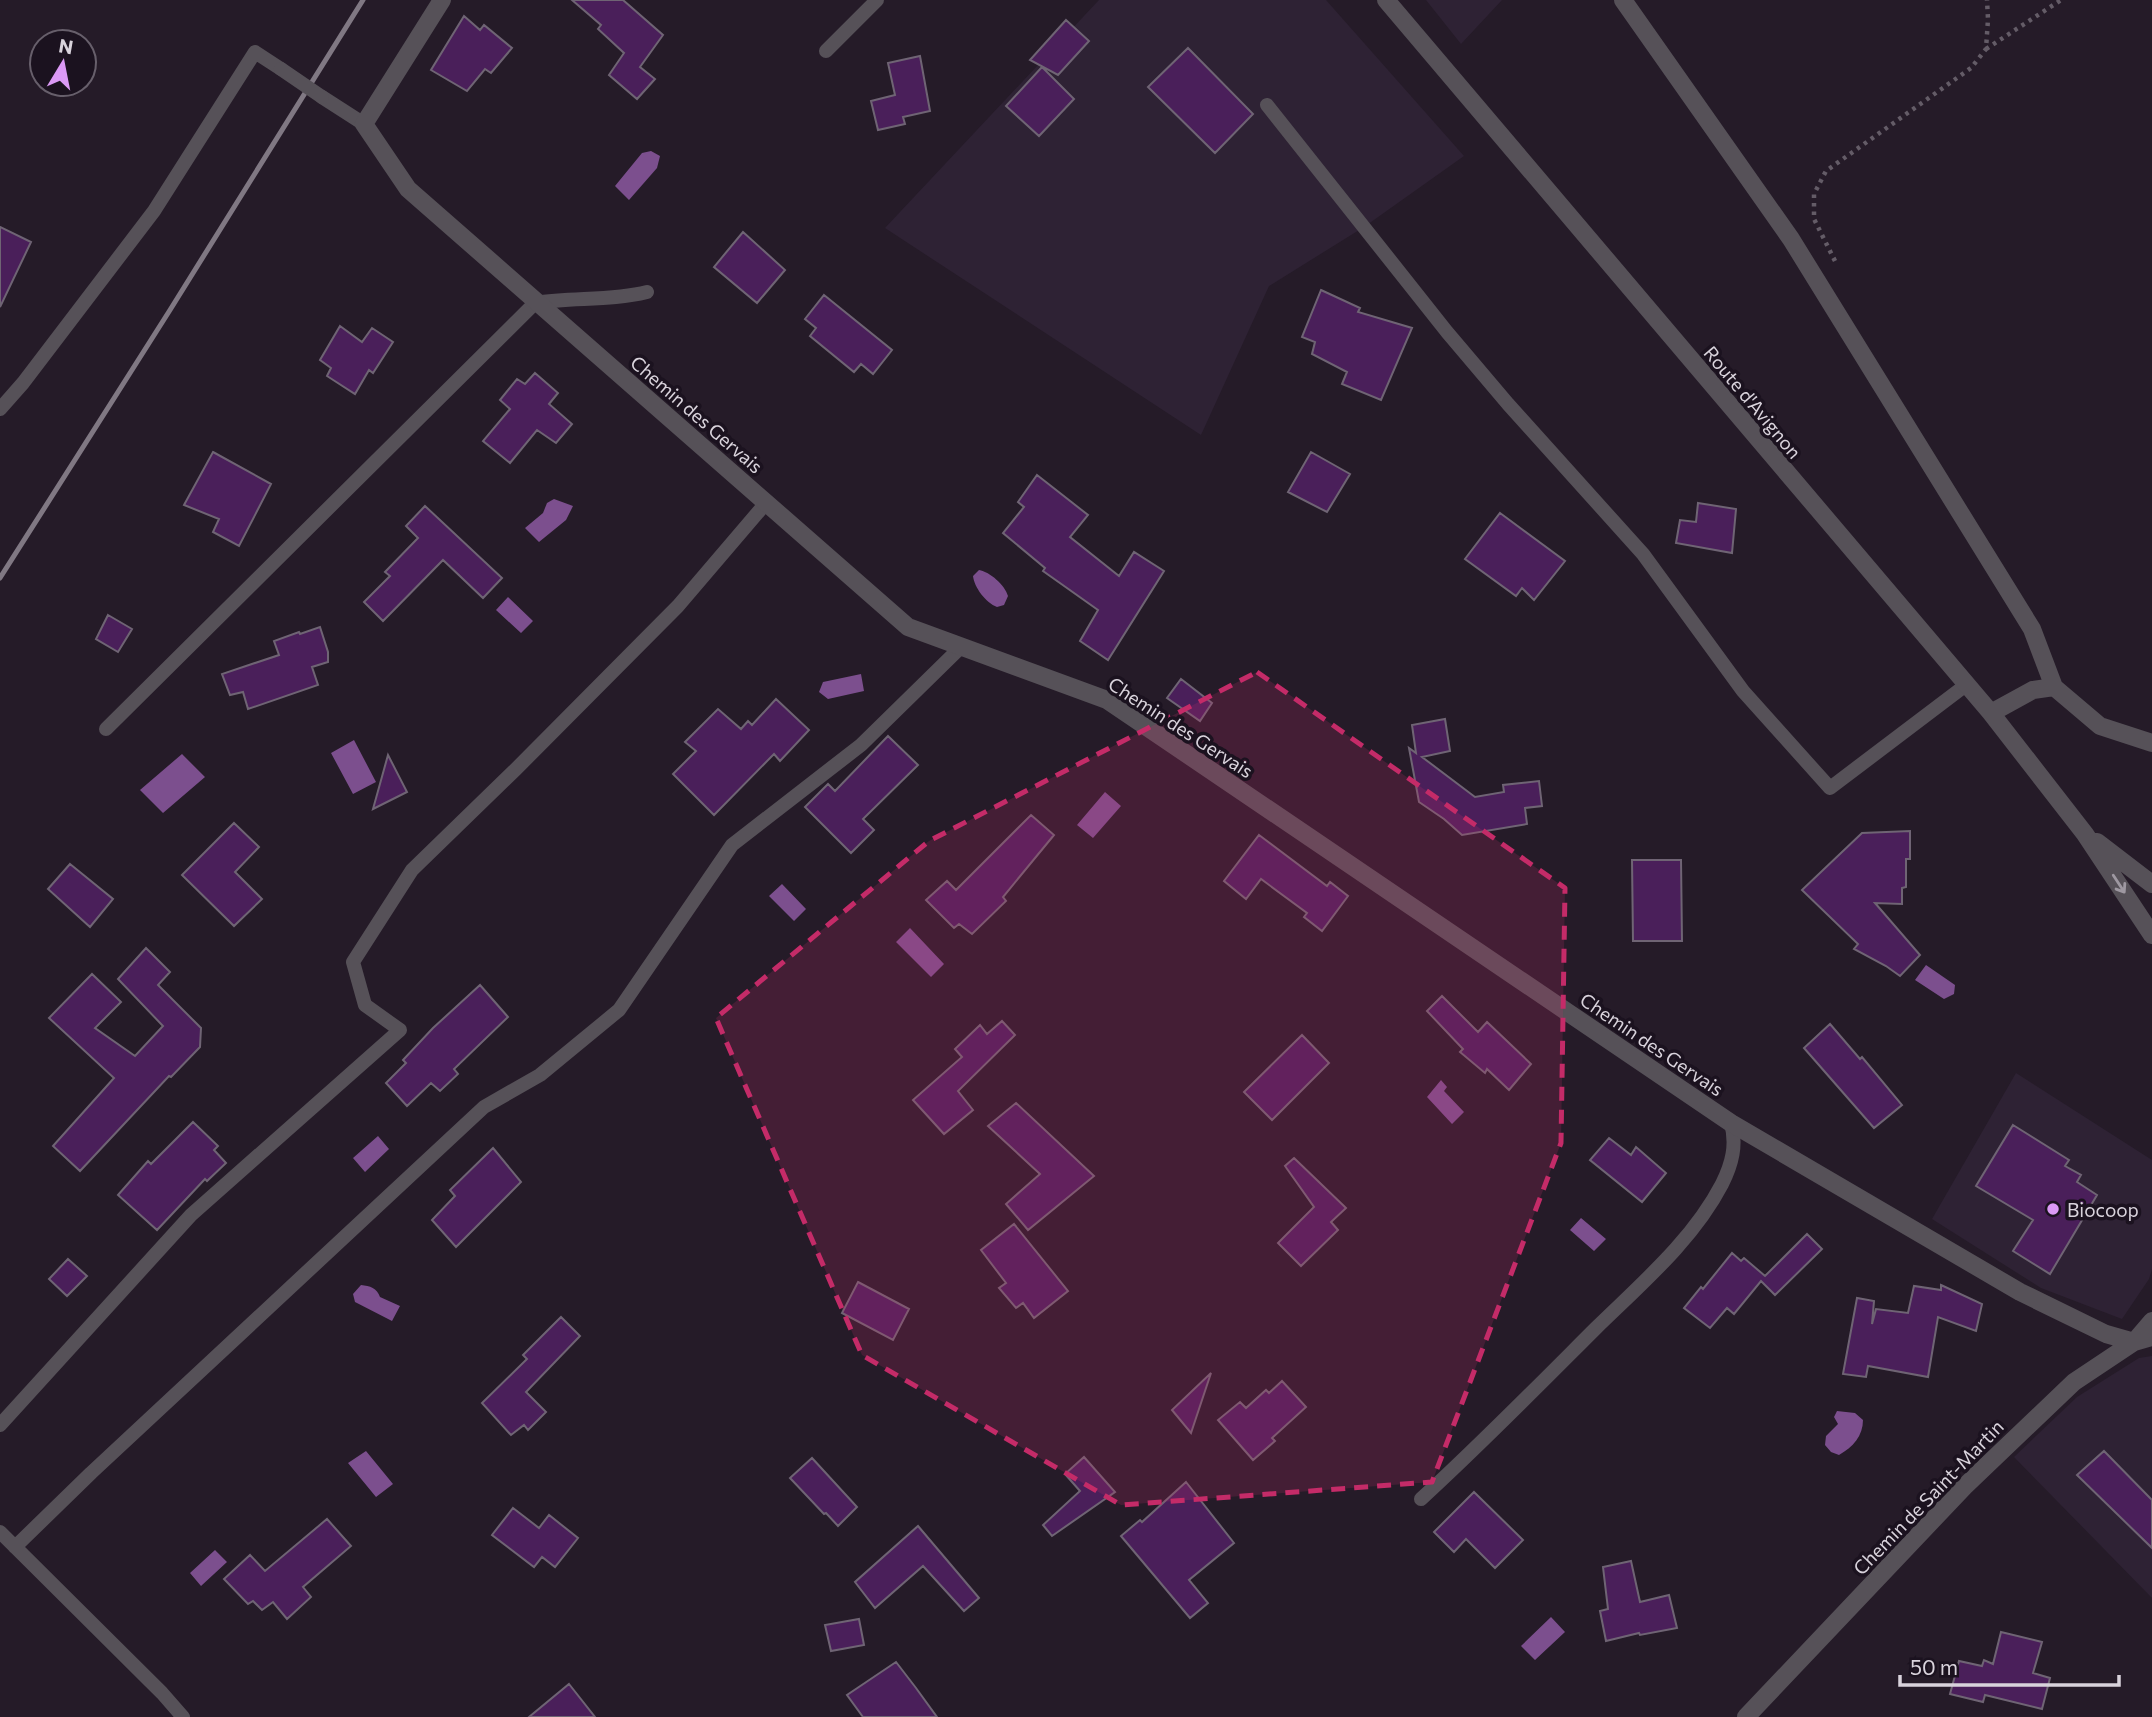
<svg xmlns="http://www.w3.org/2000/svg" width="2152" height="1717" font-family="Commissioner,sans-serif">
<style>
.built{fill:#2e2234}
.water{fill:#7c4f8e}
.building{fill:#4a1f5a;stroke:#6f6474;stroke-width:2}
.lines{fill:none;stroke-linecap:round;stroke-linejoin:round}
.path{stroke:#645c67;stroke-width:4.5;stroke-dasharray:3.5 5;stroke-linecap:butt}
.service{stroke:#565158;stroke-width:14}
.minor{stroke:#565158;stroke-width:18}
.rail{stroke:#807883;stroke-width:5}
.service-bridge{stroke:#565158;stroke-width:14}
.oneway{stroke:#9e98a1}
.marked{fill:#c42b68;fill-opacity:0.2;stroke:#c42b68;stroke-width:5;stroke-dasharray:14 9;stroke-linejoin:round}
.poi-dot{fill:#db99f5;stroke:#1b121f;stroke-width:2.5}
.labels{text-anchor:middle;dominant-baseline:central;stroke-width:7;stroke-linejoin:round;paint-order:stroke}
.street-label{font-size:19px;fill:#d9d3dc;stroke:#1b121f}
.poi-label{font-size:19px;fill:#d9d3dc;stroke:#1b121f;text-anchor:start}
</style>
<rect width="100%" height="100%" fill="#251b28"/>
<path class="built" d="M 1099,0 L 1326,0 L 1464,156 L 1364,227 L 1269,286 L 1201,435 L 885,228 Z
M 1426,0 L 1502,0 L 1461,44 Z
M 2016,1073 L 2152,1160 L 2152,1269 L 2149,1279 L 2122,1319 L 2041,1288 L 1932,1219 Z
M 2152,1356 L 2152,1598 L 2014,1457 L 2077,1397 L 2139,1358 Z"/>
<path class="water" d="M 651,151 L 660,156 L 657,168 L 629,200 L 615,186 L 642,153 Z
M 554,499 L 573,506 L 566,520 L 539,542 L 525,528 L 543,513 L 547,503 Z
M 979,570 C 990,572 1005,585 1008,596 L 1004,605 L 997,607 C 986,603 974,587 973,576 Z
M 508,597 L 533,621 L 521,633 L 496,610 Z
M 861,674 L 864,691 L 828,699 L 819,692 L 823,682 Z
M 354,740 L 376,782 L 353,794 L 331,753 Z
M 182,754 L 205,777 L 163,813 L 140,790 Z
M 1105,792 L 1121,806 L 1093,838 L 1077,825 Z
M 782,884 L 806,909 L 794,921 L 769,896 Z
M 910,928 L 944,964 L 931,977 L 896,942 Z
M 1926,965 L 1955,985 L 1954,994 L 1944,999 L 1915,980 Z
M 1441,1080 L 1447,1087 L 1444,1091 L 1464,1112 L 1452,1124 L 1427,1097 Z
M 378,1136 L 389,1149 L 365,1172 L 353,1158 Z
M 1581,1218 L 1606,1239 L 1594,1251 L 1570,1230 Z
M 361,1285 C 370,1286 377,1288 380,1297 L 400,1306 L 392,1321 L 355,1302 L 353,1294 Z
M 1837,1411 L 1855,1413 L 1863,1420 C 1863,1436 1853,1447 1839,1455 L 1831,1452 L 1825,1445 L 1826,1436 L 1838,1424 L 1834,1417 Z
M 366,1451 L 393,1484 L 376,1497 L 348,1463 Z
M 215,1550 L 227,1562 L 201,1586 L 190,1573 Z
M 1551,1617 L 1565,1632 L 1535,1660 L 1521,1646 Z"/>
<path class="building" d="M 572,0 L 623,0 L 663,35 L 640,67 L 655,79 L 637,99 L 609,75 L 624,53 L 598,29 L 601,25 Z
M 464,16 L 480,30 L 484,25 L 512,48 L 491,73 L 485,69 L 467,91 L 431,70 Z
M 1066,20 L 1089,41 L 1058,75 L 1030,60 Z
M 1188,48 L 1253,114 L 1215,153 L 1148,87 Z
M 920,56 L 930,111 L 903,117 L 905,124 L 878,130 L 871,101 L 895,95 L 888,63 Z
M 1042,67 L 1074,99 L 1039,136 L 1006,106 Z
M 0,227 L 31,242 L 0,307 Z
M 743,232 L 785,270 L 757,303 L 714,267 Z
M 1321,290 L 1360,308 L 1358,312 L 1412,328 L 1381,400 L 1342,384 L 1347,372 L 1312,354 L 1315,342 L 1302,337 Z
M 824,295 L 892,350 L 873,374 L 861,364 L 854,372 L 810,336 L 816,328 L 805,319 Z
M 340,326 L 362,342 L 372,328 L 393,342 L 373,373 L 369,370 L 355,394 L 327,376 L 331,368 L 320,360 Z
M 535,373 L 558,393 L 549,404 L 572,424 L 556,443 L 537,430 L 510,463 L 483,441 L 510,409 L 500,400 L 517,379 L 525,384 Z
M 213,452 L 271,484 L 239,546 L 213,532 L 219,519 L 184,505 Z
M 1311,452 L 1350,474 L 1327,512 L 1288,492 Z
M 1037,475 L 1088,515 L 1070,537 L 1119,576 L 1134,552 L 1164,571 L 1108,660 L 1080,641 L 1098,610 L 1043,571 L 1045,568 L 1003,533 L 1024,507 L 1018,502 Z
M 1698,503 L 1736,509 L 1732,553 L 1676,543 L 1680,520 L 1696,522 Z
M 425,506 L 502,578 L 483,598 L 443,560 L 383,621 L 364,602 L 390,576 L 385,572 L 418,538 L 406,526 Z
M 1500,513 L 1565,561 L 1534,600 L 1522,588 L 1516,596 L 1465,559 Z
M 108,615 L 132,629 L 118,652 L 96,639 Z
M 320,627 L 328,652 L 328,662 L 312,667 L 318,685 L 248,709 L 243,692 L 230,695 L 222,674 L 279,655 L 274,641 L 299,632 L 300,634 Z
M 1181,679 L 1212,703 L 1200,721 L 1167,698 Z
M 776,699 L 809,730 L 780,761 L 774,754 L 714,815 L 673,774 L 696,751 L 685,742 L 718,709 L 741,729 L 748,721 L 752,725 Z
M 1445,719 L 1450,751 L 1422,757 L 1475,797 L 1504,792 L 1503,785 L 1539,781 L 1542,806 L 1525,808 L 1527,824 L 1462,835 L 1444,819 L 1419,802 L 1409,748 L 1416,753 L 1412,725 Z
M 888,736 L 918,765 L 863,819 L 874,830 L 851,853 L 805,807 L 828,784 L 835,791 Z
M 388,755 L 407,792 L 373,809 Z
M 1031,815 L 1054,835 L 1003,897 L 1006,901 L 972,934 L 959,924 L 954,928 L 926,900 L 947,881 L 956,890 Z
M 234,823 L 259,847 L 235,872 L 262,899 L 234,926 L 182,875 Z
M 1910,831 L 1910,859 L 1906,859 L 1906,887 L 1902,888 L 1902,904 L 1875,903 L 1920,955 L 1900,976 L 1886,966 L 1854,949 L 1858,944 L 1802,890 L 1862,833 Z
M 1259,835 L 1327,886 L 1330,882 L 1348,896 L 1322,931 L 1304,917 L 1307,913 L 1261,879 L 1246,899 L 1224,881 Z
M 1632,860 L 1681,860 L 1682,941 L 1633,941 Z
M 70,864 L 113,899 L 90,927 L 48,889 Z
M 146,948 L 170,972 L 158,985 L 201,1028 L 200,1047 L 171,1077 L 169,1076 L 80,1171 L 53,1146 L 114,1078 L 49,1018 L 92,974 L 121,1002 L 95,1028 L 135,1056 L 163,1026 L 118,979 Z
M 480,985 L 508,1017 L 454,1069 L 458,1074 L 440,1091 L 431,1083 L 407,1106 L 386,1083 L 406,1063 L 403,1060 L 433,1028 Z
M 1442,996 L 1478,1032 L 1487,1022 L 1531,1064 L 1509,1090 L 1487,1069 L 1485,1073 L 1460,1052 L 1463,1049 L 1427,1011 Z
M 1002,1021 L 1015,1035 L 958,1091 L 973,1110 L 944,1134 L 913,1100 L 962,1057 L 955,1049 L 980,1025 L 987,1034 Z
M 1830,1024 L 1860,1059 L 1862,1057 L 1902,1105 L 1874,1128 L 1804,1048 Z
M 1302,1035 L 1329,1063 L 1272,1120 L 1244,1092 Z
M 1016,1103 L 1094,1176 L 1028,1230 L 1006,1204 L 1040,1174 L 988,1126 Z
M 193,1122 L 218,1146 L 214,1150 L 226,1163 L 207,1181 L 205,1179 L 157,1230 L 118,1195 L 148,1161 L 151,1164 Z
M 2013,1125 L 2069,1160 L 2065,1166 L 2081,1175 L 2077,1182 L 2097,1195 L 2050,1274 L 2013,1251 L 2033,1220 L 1976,1186 Z
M 1609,1138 L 1631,1155 L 1636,1147 L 1666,1173 L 1642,1202 L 1590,1160 Z
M 493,1148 L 521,1182 L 456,1247 L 432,1220 L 455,1196 L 450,1190 Z
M 1294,1158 L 1346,1208 L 1331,1222 L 1338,1230 L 1301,1266 L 1278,1243 L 1314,1207 L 1285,1166 Z
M 1014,1224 L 1068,1291 L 1034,1318 L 1023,1303 L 1016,1308 L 999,1288 L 1006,1283 L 981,1250 Z
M 1807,1234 L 1822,1249 L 1775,1295 L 1761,1281 L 1734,1314 L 1727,1308 L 1710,1328 L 1684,1308 L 1701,1287 L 1703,1289 L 1732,1253 L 1741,1261 L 1744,1258 L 1765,1276 Z
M 68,1259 L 87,1276 L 67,1296 L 49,1279 Z
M 858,1282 L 909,1309 L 893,1340 L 842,1313 Z
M 1941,1285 L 1982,1304 L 1976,1331 L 1938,1317 L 1928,1377 L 1868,1366 L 1866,1377 L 1843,1374 L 1857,1298 L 1874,1301 L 1872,1324 L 1876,1309 L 1908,1313 L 1914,1286 L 1941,1290 Z
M 561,1317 L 580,1336 L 526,1392 L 546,1412 L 528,1430 L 524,1425 L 511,1435 L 482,1403 L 527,1359 L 523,1355 Z
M 1211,1373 L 1191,1433 L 1172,1410 Z
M 1282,1381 L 1306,1407 L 1272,1438 L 1275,1441 L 1253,1460 L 1218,1420 L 1240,1402 L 1246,1408 L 1266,1390 L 1269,1393 Z
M 2104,1451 L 2152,1500 L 2152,1548 L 2077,1475 Z
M 1084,1457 L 1115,1492 L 1052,1536 L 1043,1525 L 1080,1491 L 1065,1474 Z
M 812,1458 L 857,1507 L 838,1526 L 826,1513 L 824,1514 L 790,1478 Z
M 1186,1482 L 1234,1543 L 1189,1580 L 1208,1603 L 1190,1618 L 1121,1536 L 1140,1520 L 1142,1522 Z
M 1474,1492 L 1523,1540 L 1495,1568 L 1466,1539 L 1454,1552 L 1434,1532 Z
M 513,1508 L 539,1528 L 549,1515 L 578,1538 L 555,1567 L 542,1557 L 534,1567 L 492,1535 Z
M 327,1519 L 351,1546 L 303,1587 L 311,1597 L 287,1619 L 273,1602 L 262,1610 L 253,1601 L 248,1604 L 224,1579 L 250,1555 L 265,1571 Z
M 918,1526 L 979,1598 L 964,1611 L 923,1566 L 875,1608 L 855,1582 Z
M 1631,1561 L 1640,1602 L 1669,1595 L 1677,1628 L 1640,1635 L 1639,1633 L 1606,1641 L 1600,1611 L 1608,1609 L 1603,1567 Z
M 859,1619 L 864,1645 L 831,1651 L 825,1625 Z
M 2001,1632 L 2042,1642 L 2033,1673 L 2050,1678 L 2042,1709 L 1985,1695 L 1983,1702 L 1950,1694 L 1959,1661 L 1982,1666 L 1984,1660 L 1993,1664 Z
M 896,1662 L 916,1688 L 937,1717 L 863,1717 L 847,1695 Z
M 569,1684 L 595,1717 L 529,1717 Z"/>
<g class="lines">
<path class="path" d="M 1986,49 L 2061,0
M 1835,261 L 1814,219 L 1814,194 L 1826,171 L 1971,68 L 1986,49 L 1988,19 L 1987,0"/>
<path class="service" d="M 826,51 L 877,0
M 322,97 L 364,124
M 1267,105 L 1447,332 L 1508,404 L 1643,554 L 1743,691 L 1830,788 L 1966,685
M 0,409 L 23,383 L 154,211 L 255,52 L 281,69
M 106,729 L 535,303 C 572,297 611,301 647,292
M 0,1425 L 191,1215 L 400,1030 L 365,1005 L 353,962 L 412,870 L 516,769 L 678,606 L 766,503
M 1421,1499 C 1481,1444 1538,1386 1596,1328 C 1641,1284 1693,1240 1722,1184 C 1732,1164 1737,1145 1731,1123
M 0,1532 L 162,1693 L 183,1717
M 15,1547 L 91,1473 L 484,1107 L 540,1075 L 619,1010 L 732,845 L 861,745 L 961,647"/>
<path class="minor" d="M 442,0 L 364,124 L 408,189 L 908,627 L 1107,700 L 1731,1123 L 2020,1292 L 2106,1334 L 2134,1342 L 2152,1337
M 1386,0 L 1991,713 L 2085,834 L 2152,935
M 1623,0 L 1791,239 L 2032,629 L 2054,687
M 1991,713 L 2033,690 L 2054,687 L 2100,726 L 2152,743
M 2097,842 L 2152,884
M 1746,1717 L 1964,1487 L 2074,1382 L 2134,1342 L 2152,1321"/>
<path class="rail" d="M 0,578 L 170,310 L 363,0"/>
<path class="service-bridge" d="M 281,69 L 322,97"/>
</g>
<defs><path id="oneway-shaft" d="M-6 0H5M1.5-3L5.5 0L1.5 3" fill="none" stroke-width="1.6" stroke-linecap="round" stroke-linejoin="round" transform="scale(1.75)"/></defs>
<use class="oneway" href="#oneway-shaft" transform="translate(2119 884) rotate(57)"/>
<path class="marked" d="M 1257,672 L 1565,888 L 1561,1143 L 1432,1482 L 1121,1505 L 862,1355 L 716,1018 L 929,841 Z"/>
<circle class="poi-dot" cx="2053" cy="1209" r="7"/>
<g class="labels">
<g class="street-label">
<text transform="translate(1753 402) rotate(50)">Route d'Avignon</text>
<text transform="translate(697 414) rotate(41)">Chemin des Gervais</text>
<text transform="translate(1181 727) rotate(33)">Chemin des Gervais</text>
<text transform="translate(1652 1044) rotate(34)">Chemin des Gervais</text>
<text transform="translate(1928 1497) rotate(-46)">Chemin de Saint-Martin</text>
</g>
<g class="poi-label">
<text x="2067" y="1209">Biocoop</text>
</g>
</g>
<g transform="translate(63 63) rotate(10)"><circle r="33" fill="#1b121f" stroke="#675f6b" stroke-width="2"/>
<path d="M0-5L12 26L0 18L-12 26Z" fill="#db99f5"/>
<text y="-10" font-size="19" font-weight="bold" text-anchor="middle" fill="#d9d3dc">N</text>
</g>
<path d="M1900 1675v10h219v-10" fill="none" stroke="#d9d3dc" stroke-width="3.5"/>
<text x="1910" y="1675" font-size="21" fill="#d9d3dc" stroke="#1b121f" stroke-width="5" paint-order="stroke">50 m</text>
</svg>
